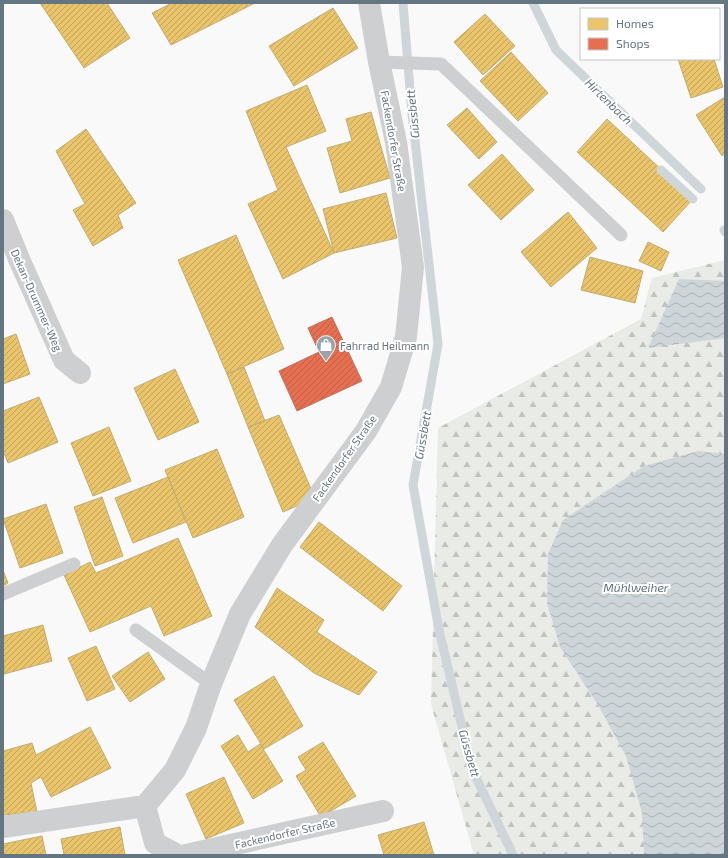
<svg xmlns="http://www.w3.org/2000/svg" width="728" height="858" font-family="'Exo 2',sans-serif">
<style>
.forest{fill:url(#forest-firs)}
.water{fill:url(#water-waves)}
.homes{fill:url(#homes-hatch);stroke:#c1ad72}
.shops{fill:url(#shops-hatch);stroke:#c07160}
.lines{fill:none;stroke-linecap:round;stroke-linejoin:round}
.stream{stroke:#ced6d9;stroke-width:9}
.service{stroke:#cecfd0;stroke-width:13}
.minor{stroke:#cecfd0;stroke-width:22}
.labels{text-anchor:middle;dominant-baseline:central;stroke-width:4;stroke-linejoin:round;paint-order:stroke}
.street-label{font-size:11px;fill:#657683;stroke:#fff}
.poi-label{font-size:11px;fill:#657683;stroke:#fff;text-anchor:start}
.water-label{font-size:12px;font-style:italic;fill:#60757c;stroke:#fff}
</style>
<defs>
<pattern id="forest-firs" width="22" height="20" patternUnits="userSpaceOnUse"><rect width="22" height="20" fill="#e8ebe6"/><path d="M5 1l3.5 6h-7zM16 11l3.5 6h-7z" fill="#c0c3c0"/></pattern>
<pattern id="water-waves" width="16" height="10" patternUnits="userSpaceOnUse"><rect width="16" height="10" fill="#ced6d9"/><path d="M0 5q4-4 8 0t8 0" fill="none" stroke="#abb2b5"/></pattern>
<pattern id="homes-hatch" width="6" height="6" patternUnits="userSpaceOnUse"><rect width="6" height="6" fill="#e9c46a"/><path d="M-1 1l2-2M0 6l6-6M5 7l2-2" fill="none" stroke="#c0a45d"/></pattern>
<pattern id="shops-hatch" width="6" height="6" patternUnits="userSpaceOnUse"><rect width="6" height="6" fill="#e76f51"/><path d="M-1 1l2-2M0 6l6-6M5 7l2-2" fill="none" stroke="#bf6049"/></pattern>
</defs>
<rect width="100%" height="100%" fill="#f9f9f9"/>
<path class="forest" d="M 725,260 L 725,855 L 474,855 L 431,704 L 438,428 L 641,319 L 652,278 Z"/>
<path class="water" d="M 679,279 L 725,281 L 725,338 L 648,348 Z
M 698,451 L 725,454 L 725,855 L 644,855 L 642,813 L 626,756 L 598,705 L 560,647 L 547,603 L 548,554 L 563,520 L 644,466 Z"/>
<path class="homes" d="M 40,3 L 107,3 L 130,38 L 84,68 Z
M 172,3 L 255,3 L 171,45 L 152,13 Z
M 333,8 L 358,48 L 294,86 L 269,46 Z
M 485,14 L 515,46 L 483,75 L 454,42 Z
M 511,52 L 548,93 L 518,121 L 480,81 Z
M 678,59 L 714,59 L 723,87 L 691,98 Z
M 307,85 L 326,131 L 286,147 L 334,253 L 283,279 L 248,204 L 278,190 L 246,111 Z
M 725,97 L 725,154 L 722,156 L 696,115 Z
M 467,108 L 497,142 L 479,159 L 447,125 Z
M 371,112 L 390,178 L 340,193 L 327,148 L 352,141 L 346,119 Z
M 607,119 L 693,199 L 663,232 L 577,152 Z
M 86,129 L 136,203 L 118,215 L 123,228 L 93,246 L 73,210 L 85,204 L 56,151 Z
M 502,154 L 534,190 L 501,220 L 468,185 Z
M 386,193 L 397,238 L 334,253 L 323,209 Z
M 568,212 L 597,248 L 551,287 L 521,252 Z
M 236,235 L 284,349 L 227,374 L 178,260 Z
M 648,242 L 669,252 L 661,271 L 639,261 Z
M 590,257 L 643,271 L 635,303 L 581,290 Z
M 16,334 L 30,374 L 3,384 L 3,339 Z
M 244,367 L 265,421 L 248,427 L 227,374 Z
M 175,369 L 199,422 L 158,440 L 134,388 Z
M 39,397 L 58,442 L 8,463 L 3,451 L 3,411 Z
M 279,415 L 315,498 L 283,512 L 248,427 Z
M 109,427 L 131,481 L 93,496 L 71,443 Z
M 217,449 L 244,517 L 193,538 L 165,470 Z
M 168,477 L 186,522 L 133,543 L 115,498 Z
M 102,497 L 123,556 L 95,566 L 74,507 Z
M 46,504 L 63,553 L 20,568 L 3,519 Z
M 319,522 L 402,586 L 383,611 L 300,547 Z
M 178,538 L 212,616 L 164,636 L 151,606 L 90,632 L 64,575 L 90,562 L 96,573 Z
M 3,570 L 8,583 L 3,586 Z
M 277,588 L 324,620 L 317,632 L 377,672 L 359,695 L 314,673 L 255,627 Z
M 43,625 L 52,661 L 4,674 L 3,636 Z
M 96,646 L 115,689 L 87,701 L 68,658 Z
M 148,652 L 165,679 L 130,702 L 112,676 Z
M 274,676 L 303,726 L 264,749 L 234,700 Z
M 90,727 L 111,768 L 51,797 L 41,777 L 31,783 L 37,812 L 3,815 L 3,751 L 32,743 L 36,755 Z
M 238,735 L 248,752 L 260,744 L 283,781 L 253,799 L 221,746 Z
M 323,742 L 356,796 L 321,817 L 296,776 L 306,770 L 298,757 Z
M 224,777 L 244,823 L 206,839 L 186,794 Z
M 424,822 L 434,855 L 384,855 L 378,835 Z
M 120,827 L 125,855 L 64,855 L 61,839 Z
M 42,836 L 46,855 L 3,855 L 3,844 Z"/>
<path class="shops" d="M 332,317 L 362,381 L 297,411 L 279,371 L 319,352 L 308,328 Z"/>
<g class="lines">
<path class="stream" d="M 403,3 L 412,114 L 438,344 L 413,485 L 439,630 L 472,769 L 513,855
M 533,3 L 556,50 L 701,189
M 661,170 L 693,199
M 724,230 L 725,232"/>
<path class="service" d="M 379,62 L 441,64 L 621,235
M 3,594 L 74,564
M 136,630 L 211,684"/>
<path class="minor" d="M 3,220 L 19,259 L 64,360 L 80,373
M 145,806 L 155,843 L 177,855
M 3,827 L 145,806 L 175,770 L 196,728 L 211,684 L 240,614 L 282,545 L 366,431 L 391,387 L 406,337 L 413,267 L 396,142 L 379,62 L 369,3
M 186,855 L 383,811"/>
</g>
<defs>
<g id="shop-pin" transform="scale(1)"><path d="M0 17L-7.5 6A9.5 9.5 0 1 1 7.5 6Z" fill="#99a4ac" stroke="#fff"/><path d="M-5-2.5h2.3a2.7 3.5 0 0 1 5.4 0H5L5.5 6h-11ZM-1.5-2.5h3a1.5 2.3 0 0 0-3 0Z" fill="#fff"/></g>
</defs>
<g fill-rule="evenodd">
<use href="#shop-pin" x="326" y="345"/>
</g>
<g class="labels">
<g class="street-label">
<text transform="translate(394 141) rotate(80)">Fackendorfer Straße</text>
<text transform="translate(37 300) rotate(66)">Dekan-Drummer-Weg</text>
<text transform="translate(344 458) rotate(-55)">Fackendorfer Straße</text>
<text transform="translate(285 833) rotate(-13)">Fackendorfer Straße</text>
</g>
<g class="poi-label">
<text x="340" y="345">Fahrrad Heilmann</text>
</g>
<g class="water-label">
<text transform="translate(609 101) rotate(44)">Hirtenbach</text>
<text transform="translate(412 114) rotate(-96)">Güssbett</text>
<text transform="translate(422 435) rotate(-80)">Güssbett</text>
<text x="636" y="587">Mühlweiher</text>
<text transform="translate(470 753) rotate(74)">Güssbett</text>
</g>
</g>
<rect width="728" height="858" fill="none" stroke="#657683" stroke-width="8"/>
<rect x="580" y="8" width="140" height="52" fill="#ffffff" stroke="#c1c8cd"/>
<rect x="588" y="18" width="20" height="12" fill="#e9c46a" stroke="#c1c8cd"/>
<text x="616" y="28" font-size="12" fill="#657683">Homes</text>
<rect x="588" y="38" width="20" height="12" fill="#e76f51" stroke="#c1c8cd"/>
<text x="616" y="48" font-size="12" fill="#657683">Shops</text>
</svg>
